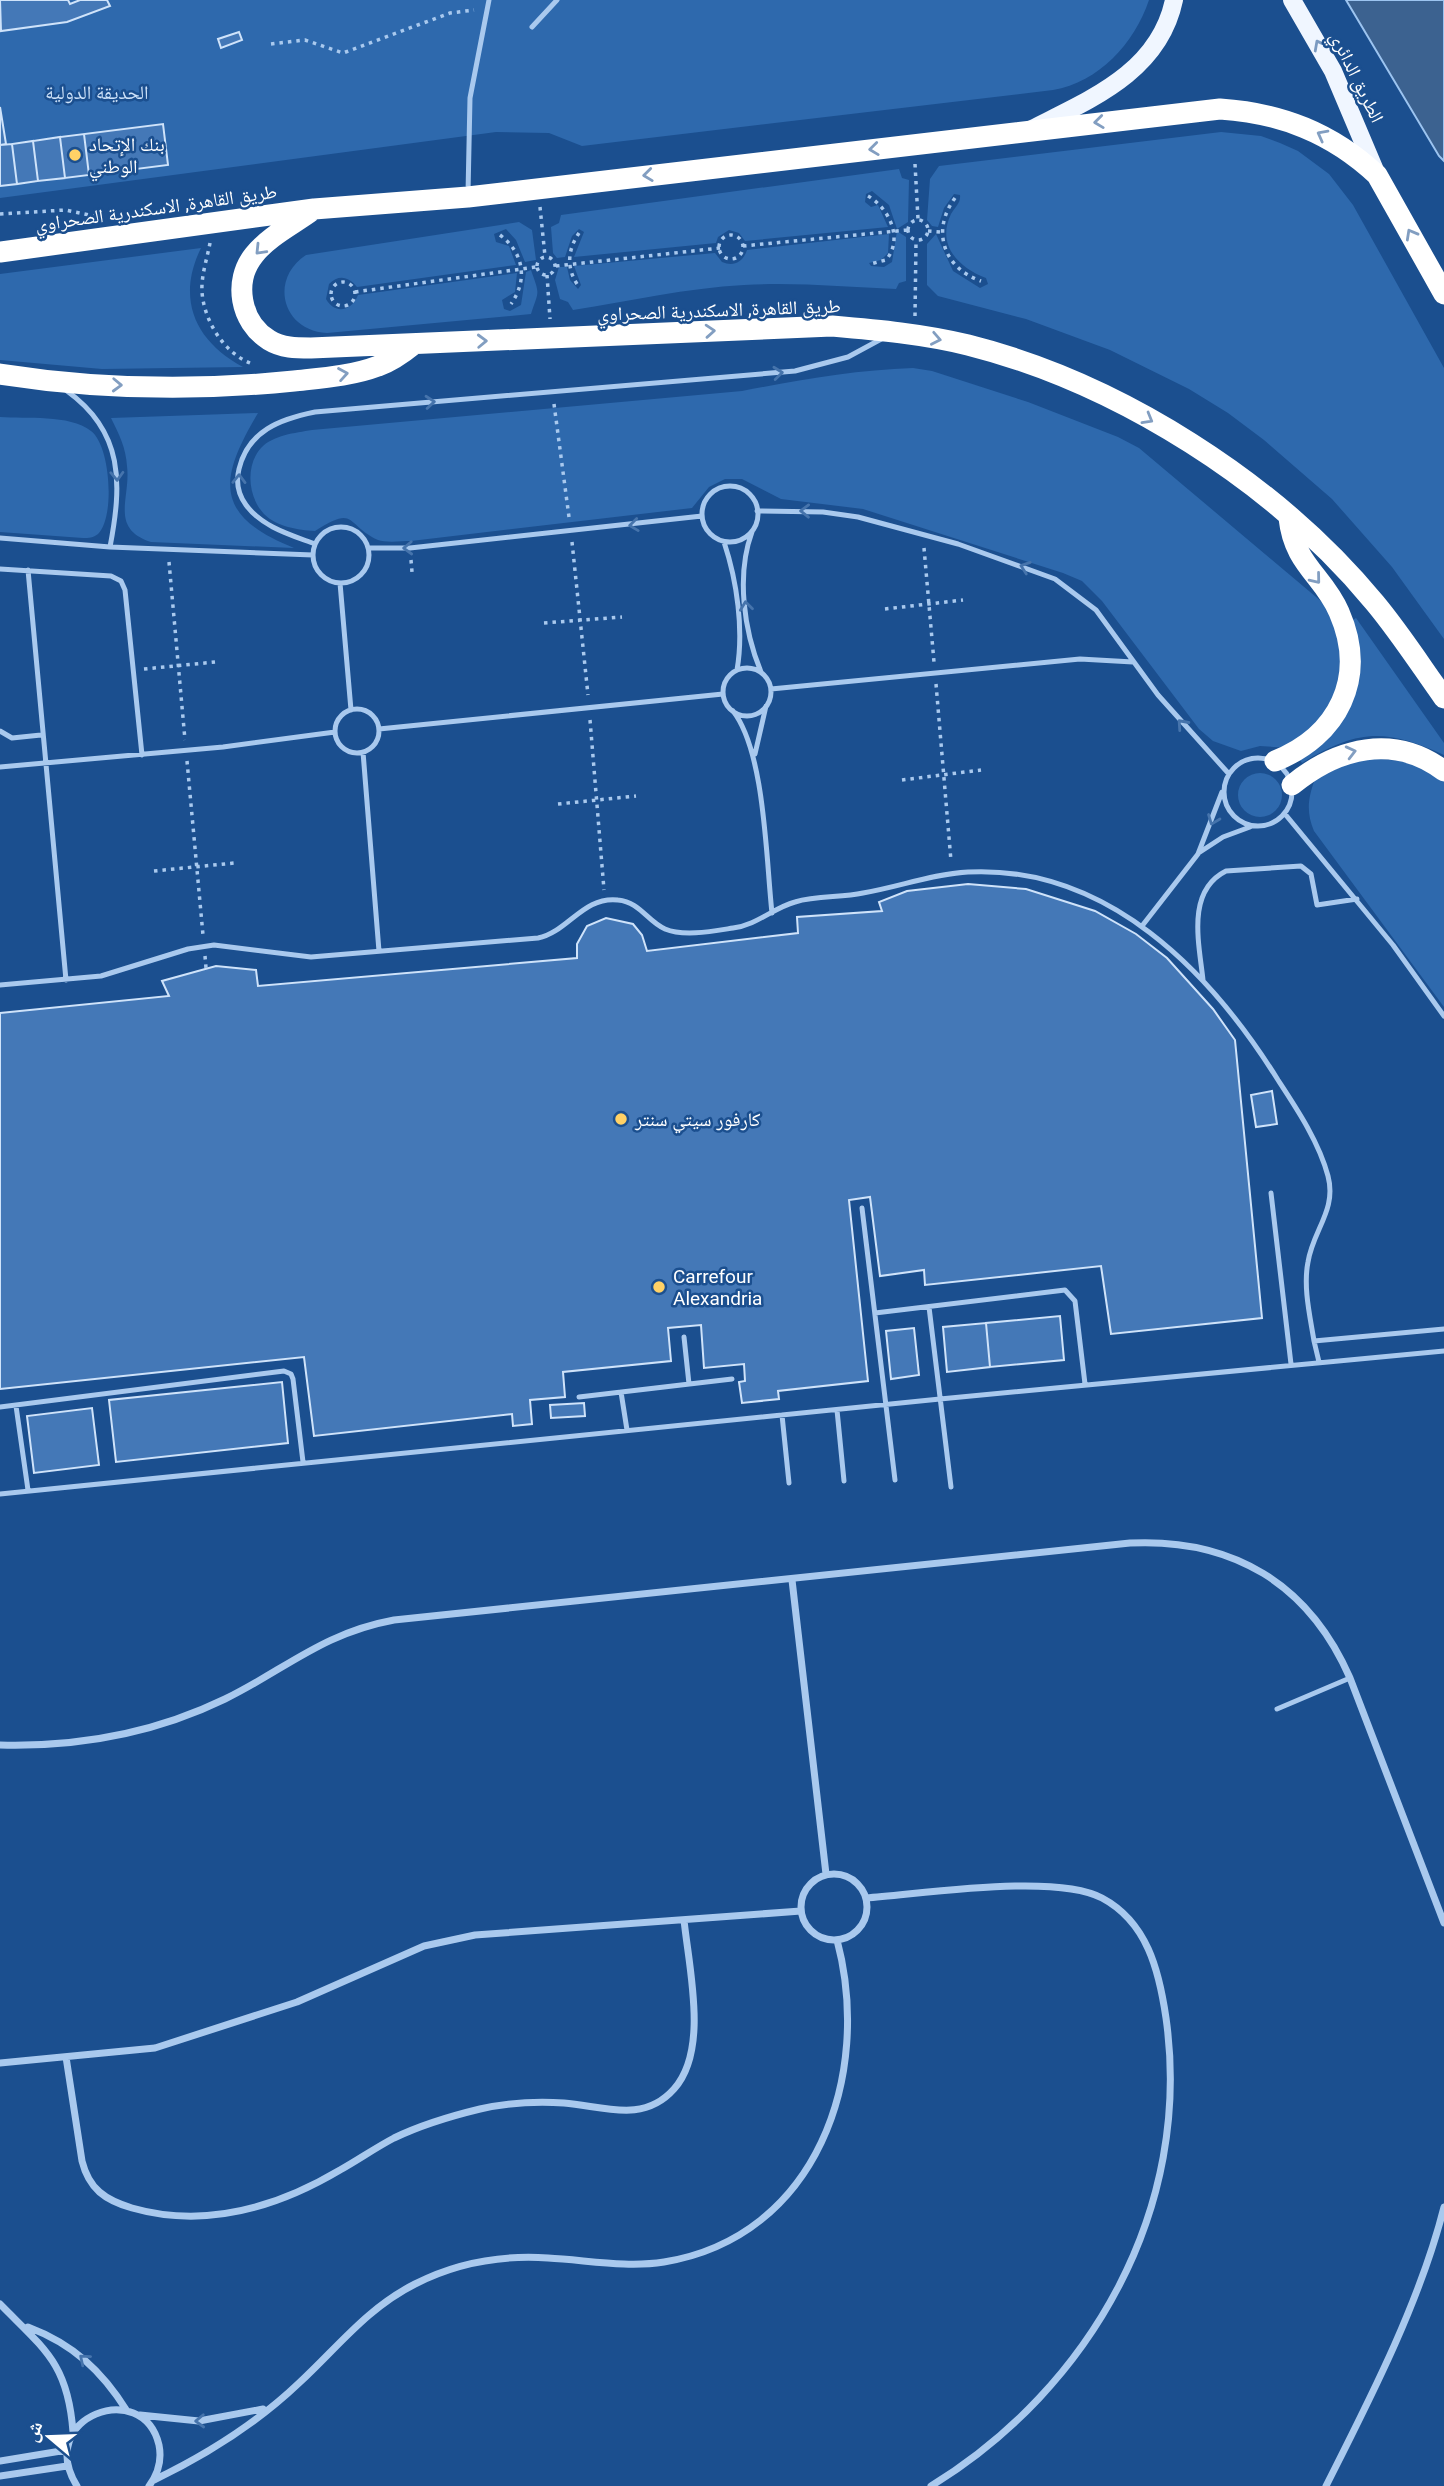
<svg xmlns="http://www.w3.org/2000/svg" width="1444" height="2486" font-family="Roboto,'Noto Naskh Arabic',sans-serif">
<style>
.green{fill:#2e69ad}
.water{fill:#3c6290;stroke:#9cc4f0;stroke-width:2}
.building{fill:#4478b7;stroke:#cfe3fa;stroke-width:2}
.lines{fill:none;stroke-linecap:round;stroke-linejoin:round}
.path{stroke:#a9c9ee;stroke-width:3.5;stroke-dasharray:3.5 5;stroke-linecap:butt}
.lane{stroke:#a9c9ee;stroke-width:5}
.street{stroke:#a9c9ee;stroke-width:7}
.primary{stroke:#f0f6ff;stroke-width:18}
.highway{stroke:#fff;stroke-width:21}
.oneway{stroke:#7b9ac1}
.oneway2{stroke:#829ec1}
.oneway3{stroke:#4674ac}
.poi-dot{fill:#ffd166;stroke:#1b4f8f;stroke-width:2.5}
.labels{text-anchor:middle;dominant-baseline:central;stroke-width:5;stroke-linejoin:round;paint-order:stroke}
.street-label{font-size:19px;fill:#fff;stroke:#1b4f8f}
.park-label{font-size:19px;fill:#cfe3fa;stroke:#1b4f8f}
.poi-label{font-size:19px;fill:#fff;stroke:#1b4f8f;text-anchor:start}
</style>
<rect width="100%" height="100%" fill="#1b4f8f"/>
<path class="green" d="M 0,0 L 1149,0 C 1134,44 1099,82 1053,90 L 582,146 L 549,133 L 496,132 L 0,198 Z
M 1221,132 L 1261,136 L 1280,143 L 1298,151 L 1329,174 L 1353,205 L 1444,368 L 1444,639 L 1392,567 L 1332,499 L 1264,440 L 1228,413 L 1189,389 L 1110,350 L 1026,319 L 938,296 L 927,285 L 927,244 L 936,234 L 953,271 L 980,288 L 988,284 L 986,278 C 959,268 936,245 951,214 C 955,207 961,203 960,195 L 954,194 L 944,208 L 938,227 L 932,226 L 927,220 L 930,179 L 939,166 Z
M 899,169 L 902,178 L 909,180 L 908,222 L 897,229 L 889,205 L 872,191 L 866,194 L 865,202 L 871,207 L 878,205 L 888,227 L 745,241 L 739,233 L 729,230 L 718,237 L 716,243 L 574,257 L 584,232 L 579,229 L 572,236 L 565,257 L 557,258 L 553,253 L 551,227 L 559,223 L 561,215 Z
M 519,222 L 532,230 L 536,260 L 525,262 L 516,240 L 506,229 L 494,234 L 496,242 L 509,246 L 516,265 L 357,287 C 349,277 339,274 329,284 L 326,299 C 335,315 352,311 358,295 L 517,273 L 515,292 L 502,300 L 504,309 L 510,311 L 521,305 L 526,272 L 531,270 C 540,296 539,289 531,314 L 327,333 C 282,331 269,279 306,255 Z
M 897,231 L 906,237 L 906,281 L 899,283 L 896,289 C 846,287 795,282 744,285 C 687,288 630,301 573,310 L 568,302 L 560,299 L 555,280 L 559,267 L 567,267 L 570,280 L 578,289 L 581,285 L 574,266 L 715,253 L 722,262 C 734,267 743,262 747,250 L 889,234 L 888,253 L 881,260 L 869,263 L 871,266 L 884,267 L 892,262 Z
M 201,248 C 176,299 195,341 243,367 L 102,369 L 0,360 L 0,274 Z
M 913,368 L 932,371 L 1028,402 L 1118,437 L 1139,448 L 1322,602 L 1334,619 L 1344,659 L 1334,710 L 1289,748 L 1260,746 L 1241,751 L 1213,741 L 1199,729 L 1102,601 L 1082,581 L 1063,573 L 863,509 L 781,499 L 742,479 L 725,479 L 709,487 L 692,508 L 411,541 C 402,541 386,543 378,540 C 345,525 357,504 315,531 C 298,530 277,527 264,514 C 248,497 245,466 261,448 C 273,435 295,433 312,430 L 742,391 C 798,380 855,370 913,368 Z
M 258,413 C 218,480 214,516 294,548 L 151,542 C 109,528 131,498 127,466 C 126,448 119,434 111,418 Z
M 0,417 C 26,419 69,414 91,431 C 111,446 115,518 98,534 C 93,538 89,538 83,538 L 0,532 Z
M 1356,618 L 1444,743 L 1444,755 C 1385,728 1358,729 1302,763 L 1300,760 L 1334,730 L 1351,621 Z
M 1362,757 L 1418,763 L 1444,780 L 1444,1007 L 1314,831 C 1306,812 1308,798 1315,779 Z
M1238 795a22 22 0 1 1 44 0a22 22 0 1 1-44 0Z"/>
<path class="water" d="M 1346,0 L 1444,0 L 1444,161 L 1439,156 Z"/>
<path class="building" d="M 0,0 L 68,0 L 70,4 L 80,0 L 107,0 L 110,6 L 67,22 L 1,31 Z
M 239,32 L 242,40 L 221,48 L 218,39 Z
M 0,107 L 6,144 L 0,145 Z
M 163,124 L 168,165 L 89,175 L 84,134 Z
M 84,134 L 89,175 L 65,178 L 60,137 Z
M 60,137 L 65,178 L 38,181 L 33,141 Z
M 33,141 L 38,181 L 17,184 L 12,144 Z
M 12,144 L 17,184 L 0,186 L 0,145 Z
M 968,884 L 1026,889 L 1095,911 L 1136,934 L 1167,958 L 1213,1009 L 1235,1040 L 1262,1318 L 1111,1334 L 1101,1266 L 925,1285 L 924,1270 L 880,1276 L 870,1197 L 849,1200 L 868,1381 L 778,1391 L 779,1399 L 742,1403 L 739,1382 L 745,1381 L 744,1364 L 704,1368 L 701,1325 L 668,1328 L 671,1361 L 563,1372 L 565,1397 L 530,1400 L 532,1424 L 513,1426 L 512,1414 L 314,1436 L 304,1357 L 0,1389 L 0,1013 L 169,996 L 162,981 L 216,966 L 256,970 L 258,986 L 577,958 L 577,944 L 587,926 L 606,918 L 633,924 L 642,935 L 647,951 L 798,933 L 797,917 L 882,911 L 879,902 L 907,891 Z
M 1272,1091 L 1277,1124 L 1256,1127 L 1251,1095 Z
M 1060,1316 L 1064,1360 L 990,1367 L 986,1323 Z
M 986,1323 L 990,1367 L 947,1372 L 943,1327 Z
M 914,1328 L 919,1375 L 891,1379 L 886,1331 Z
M 282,1382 L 288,1443 L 116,1462 L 109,1400 Z
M 584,1403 L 585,1416 L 551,1418 L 550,1405 Z
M 92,1408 L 99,1465 L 34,1473 L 27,1416 Z"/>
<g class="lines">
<path class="path" d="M 271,44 L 305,40 L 343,53 L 450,13 L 474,10
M 915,164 L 918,219
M 868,196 C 889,208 904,239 886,260 L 870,264
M 955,198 C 931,230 943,268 981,281
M 540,207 L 545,256
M 0,214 L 65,210 L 99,217
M908 230a10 10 0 1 1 20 0a10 10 0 1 1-20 0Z
M 928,231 L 941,232
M 500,235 C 524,253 528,280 511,304
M719 247a12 12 0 1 1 24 0a12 12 0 1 1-24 0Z
M 210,243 C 207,259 201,276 202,292 C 204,320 223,352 250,363
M 743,246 L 907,230
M537 266a9 9 0 1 1 18 0a9 9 0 1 1-18 0Z
M 556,266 L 720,248
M 547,275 L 550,319
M331 294a12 12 0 1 1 24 0a12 12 0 1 1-24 0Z
M 577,284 C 566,267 568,249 579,233
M 355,292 L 536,267
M 915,316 L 916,241
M 554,404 L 569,517
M 572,542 L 588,695
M 924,548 L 934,662
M 411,560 L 412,572
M 169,562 L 185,740
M 885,609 L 963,600
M 544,623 L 622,617
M 144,669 L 215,662
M 936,684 L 951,861
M 590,720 L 604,890
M 187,761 L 203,935
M 902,780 L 981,770
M 558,804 L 636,796
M 154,871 L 234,863
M 205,956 L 206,968"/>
<path class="lane" d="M 532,27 L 557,0
M 468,193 L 470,98 L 489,0
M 67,391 C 124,432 122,484 110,547
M702 514a28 28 0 1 1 56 0a28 28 0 1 1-56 0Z
M 757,511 L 823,512 L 858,517 L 958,544 L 1055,579 L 1096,610 L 1158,695 L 1229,774
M313 555a28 28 0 1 1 56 0a28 28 0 1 1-56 0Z
M 752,532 C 736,575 744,631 761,672
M 0,538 L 110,547 L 313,555
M 724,542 C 737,581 744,630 737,670
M 315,544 C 291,535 262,527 246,505 C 238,494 236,481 239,469 C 248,431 280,419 315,412 L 795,371 L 848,357 L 885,337
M 369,548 L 410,548 L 702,516
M 0,569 L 111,576 L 121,581 L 125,590 L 142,755
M 28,570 L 66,980
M 340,583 L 351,710
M723 692a24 24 0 1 1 48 0a24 24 0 1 1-48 0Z
M 771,689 L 1080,659 L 1133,662
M335 731a22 22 0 1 1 44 0a22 22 0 1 1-44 0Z
M 733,711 C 765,752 766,859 772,913
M 379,729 L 723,694
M 0,731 L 12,738 L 41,735
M 363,752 L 379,951
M 755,754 L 766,706
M1224 792a34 34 0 1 1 68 0a34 34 0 1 1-68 0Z
M 0,767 L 223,747 L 335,732
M 1285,814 L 1393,945 L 1444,1016
M 1200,852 L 1223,837 L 1250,827
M 1142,926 L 1198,854 L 1222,792
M 1203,980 C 1199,943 1186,891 1226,871 L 1301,866 L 1311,874 L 1317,905 L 1357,899
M 0,985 L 101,976 L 188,949 L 214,945 L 311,957 L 538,938 C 568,932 583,896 618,900 C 640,902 647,921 665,929 C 684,937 714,931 733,928 C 757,925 773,908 795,902 C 817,895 841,898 863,893 C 899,887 932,874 968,872 C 1107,865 1210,971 1278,1080 C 1297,1109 1319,1142 1328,1176 C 1337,1210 1313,1230 1308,1262 C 1303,1287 1310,1316 1314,1341 L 1444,1329
M 1271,1193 L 1291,1364
M 862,1208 L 895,1480
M 929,1307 L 951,1487
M 875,1313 L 1065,1290 L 1075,1301 L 1085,1384
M 684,1337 L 689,1384
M 1314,1341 L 1319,1362
M 621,1392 L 627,1430
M 579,1397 L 732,1379
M 16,1406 L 28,1490
M 0,1407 L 284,1371 L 291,1374 L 293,1379 L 303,1462
M 837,1410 L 844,1481
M 782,1415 L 789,1483
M 0,1494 L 940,1399 L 1444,1351
M 1277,1709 L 1350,1678"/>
<path class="street" d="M 792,1580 L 826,1874
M 0,1745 C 77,1747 155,1733 225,1699 C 286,1669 323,1633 394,1620 L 1130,1543 C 1233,1538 1309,1584 1350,1678 L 1444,1923
M801 1907a33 33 0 1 1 66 0a33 33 0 1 1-66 0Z
M 866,1898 C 923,1894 1055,1873 1102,1898 C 1147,1922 1159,1970 1166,2018 C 1193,2208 1091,2388 931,2486
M 66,2057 L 82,2161 C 89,2189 105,2200 132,2208 C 206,2229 276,2208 340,2170 C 358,2160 375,2148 394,2138 C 421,2125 451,2116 480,2109 C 507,2103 536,2101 564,2103 C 603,2106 643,2124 674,2089 C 709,2050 689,1969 684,1920
M 0,2063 L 155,2048 L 297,2002 L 424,1946 L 475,1935 L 801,1911
M 0,2304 C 44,2349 68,2363 73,2432
M 28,2327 C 73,2344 102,2371 127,2411
M 140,2415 L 199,2421 L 263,2409
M 0,2461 L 67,2450
M 0,2476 L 67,2466
M 154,2480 C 206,2455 257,2423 299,2383 C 337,2348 367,2308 415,2284 C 456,2263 503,2255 548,2258 C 587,2260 626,2268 664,2262 C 817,2237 873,2075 837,1940
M 77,2486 C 34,2417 143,2377 159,2445 C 162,2460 158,2474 149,2486
M 1326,2486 C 1370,2399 1420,2302 1444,2207"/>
<path class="primary" d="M 1292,0 L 1333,71 L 1377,175
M 1032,129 C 1091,99 1159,72 1174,0"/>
<path class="highway" d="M 310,212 C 292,225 268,237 254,255 C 233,281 240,322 269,340 C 282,348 296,348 311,348 L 832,326 C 878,330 923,334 968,345 C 1119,383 1276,483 1375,603 C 1400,633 1421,666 1444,698
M 0,252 L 314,209 L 468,197 L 1220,109 C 1281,113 1332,133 1377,175 L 1444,294
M 0,374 C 96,389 197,391 294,381 C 321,378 352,376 378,366 C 392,361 403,353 414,344
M 1275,761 C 1338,736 1368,678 1339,612 C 1323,575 1294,565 1289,518
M 1292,785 C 1337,748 1394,733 1444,771"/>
</g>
<defs><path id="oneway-chevron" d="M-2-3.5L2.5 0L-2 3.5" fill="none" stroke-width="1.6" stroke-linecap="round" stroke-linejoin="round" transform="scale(1.75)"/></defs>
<use class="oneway" href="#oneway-chevron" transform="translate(1319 45) rotate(-118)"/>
<g class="oneway2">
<use href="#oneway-chevron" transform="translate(1099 122) rotate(173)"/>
<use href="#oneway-chevron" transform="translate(1322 135) rotate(-152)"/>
<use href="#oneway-chevron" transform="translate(874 149) rotate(173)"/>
<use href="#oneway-chevron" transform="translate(648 175) rotate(173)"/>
<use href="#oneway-chevron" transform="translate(1411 234) rotate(-119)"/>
<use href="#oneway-chevron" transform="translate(260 250) rotate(134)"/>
<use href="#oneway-chevron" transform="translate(710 331) rotate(-4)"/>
<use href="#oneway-chevron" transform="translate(936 339) rotate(11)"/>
<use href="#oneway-chevron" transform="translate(482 341) rotate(-2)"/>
<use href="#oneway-chevron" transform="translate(343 374) rotate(-10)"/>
<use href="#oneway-chevron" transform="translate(117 385) rotate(2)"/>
<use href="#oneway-chevron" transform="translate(1148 419) rotate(30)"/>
<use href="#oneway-chevron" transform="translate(1316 579) rotate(51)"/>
<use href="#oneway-chevron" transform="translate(1351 752) rotate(-14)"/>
</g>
<g class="oneway3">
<use href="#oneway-chevron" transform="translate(778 373) rotate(-6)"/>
<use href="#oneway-chevron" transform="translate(430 402) rotate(-5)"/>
<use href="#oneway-chevron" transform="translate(117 476) rotate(88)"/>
<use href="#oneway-chevron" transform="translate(239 479) rotate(-89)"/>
<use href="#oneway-chevron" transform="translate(805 511) rotate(-179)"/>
<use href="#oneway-chevron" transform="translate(634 525) rotate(173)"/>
<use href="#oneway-chevron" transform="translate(408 548) rotate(178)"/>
<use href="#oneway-chevron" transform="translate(1025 567) rotate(-161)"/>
<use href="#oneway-chevron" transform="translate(746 606) rotate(-97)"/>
<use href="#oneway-chevron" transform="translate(1182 724) rotate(-132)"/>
<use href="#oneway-chevron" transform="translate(1213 820) rotate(111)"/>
<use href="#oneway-chevron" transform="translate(84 2359) rotate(-140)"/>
<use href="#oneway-chevron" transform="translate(200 2421) rotate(178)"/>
</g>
<g class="poi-dot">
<circle cx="75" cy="155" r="7"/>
<circle cx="621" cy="1119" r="7"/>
<circle cx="659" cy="1287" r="7"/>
</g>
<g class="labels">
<g class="street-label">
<text transform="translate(1357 77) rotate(64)">الطريق الدائري</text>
<text transform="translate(156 208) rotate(-8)">طريق القاهرة, الاسكندرية الصحراوي</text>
<text transform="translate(719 310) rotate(-2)">طريق القاهرة, الاسكندرية الصحراوي</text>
</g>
<g class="park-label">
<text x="97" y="92">الحديقة الدولية</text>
</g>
<g class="poi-label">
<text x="89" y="144">بنك الإتحاد<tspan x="89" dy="22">الوطني</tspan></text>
<text x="635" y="1119">كارفور سيتي سنتر</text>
<text x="673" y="1276">Carrefour<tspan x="673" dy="22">Alexandria</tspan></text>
</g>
</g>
<g transform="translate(49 2437) rotate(289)" stroke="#1b4f8f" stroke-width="5" paint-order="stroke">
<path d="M0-5L12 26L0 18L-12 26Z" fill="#ffffff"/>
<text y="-10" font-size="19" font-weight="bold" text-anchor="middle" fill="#ffffff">ش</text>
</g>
</svg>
